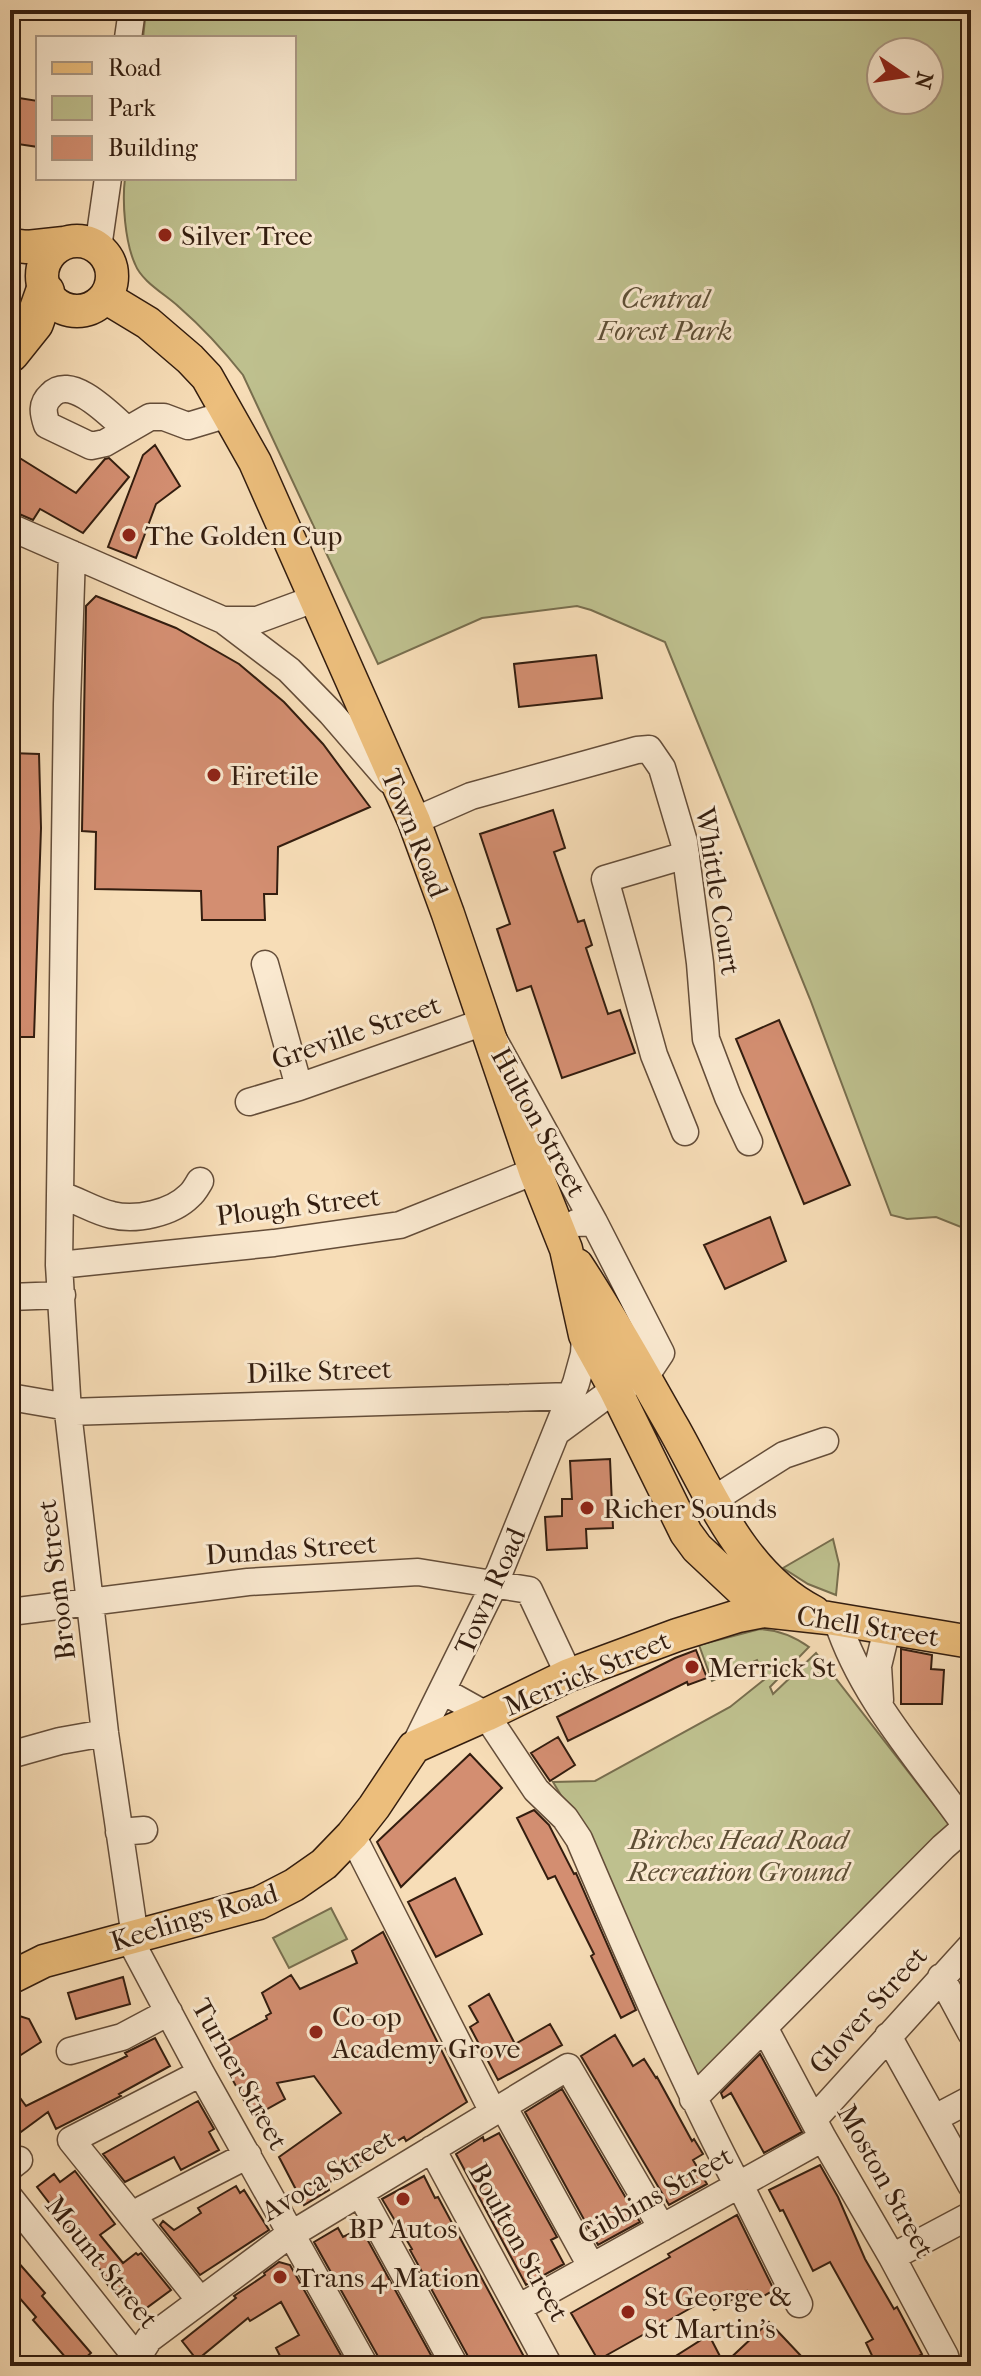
<svg xmlns="http://www.w3.org/2000/svg" width="981" height="2376" font-family="'IM FELL French Canon',serif">
<style>
.green{fill:#bec08e;stroke:#786e4e;stroke-width:2;fill-rule:evenodd}
.building{fill:#d38e71;stroke:#331d0f;stroke-width:2}
.lines{fill:none;stroke-linecap:round;stroke-linejoin:round}
.minor-casing{stroke:#644d39;stroke-width:29}
.major-casing{stroke:#331d0f;stroke-width:35}
.highway-casing{stroke:#331d0f;stroke-width:41}
.minor{stroke:#fae9d0;stroke-width:26}
.major{stroke:#ecbe7c;stroke-width:32}
.highway{stroke:#ecbe7c;stroke-width:38}
.poi-dot{fill:#8f2418;stroke:#fae9d0;stroke-width:3}
.labels{text-anchor:middle;dominant-baseline:central;stroke-width:6;stroke-linejoin:round;paint-order:stroke}
.poi-label{font-size:28px;fill:#331d0f;stroke:#fae9d0;text-anchor:start}
.park-label{font-size:28px;font-style:italic;fill:#5d4e35;stroke:#fae9d0}
.street-label{font-size:28px;fill:#331d0f;stroke:#fae9d0}
</style>
<rect width="100%" height="100%" fill="#f7ddb7"/>
<filter id="stains"><feTurbulence type="fractalNoise" baseFrequency=".0025" numOctaves="4"/><feColorMatrix values="0 0 0 0 .2 0 0 0 0 .09 0 0 0 0 .02 0 0 0 .5 -.17"/></filter>
<radialGradient id="worn" r=".72"><stop offset=".6" stop-color="#630" stop-opacity="0"/><stop offset="1" stop-color="#630" stop-opacity=".3"/></radialGradient>
<path class="green" d="M 146,10 L 971,10 L 971,1231 L 936,1217 L 907,1219 L 891,1215 L 810,999 L 665,642 L 591,610 L 577,606 L 482,618 L 378,664 L 243,375 C 224,351 202,327 179,307 C 165,294 142,282 135,264 C 125,242 122,202 125,178 L 294,178 L 294,38 L 143,38 ZM 881,52 L 929,52 L 929,100 L 881,100 Z
M 833,1539 L 839,1564 L 836,1595 L 808,1584 L 783,1568 Z
M 760,1629 C 778,1630 794,1636 809,1647 L 770,1687 L 773,1694 L 816,1653 L 952,1828 L 698,2085 L 571,1812 L 553,1782 L 595,1781 L 730,1707 L 765,1679 L 757,1660 L 712,1681 L 699,1645 Z
M 331,1908 L 347,1939 L 289,1968 L 273,1938 Z"/>
<path class="building" d="M 19,98 L 38,101 L 38,147 L 11,143 Z
M 155,445 L 180,486 L 156,504 L 136,558 L 108,547 L 143,455 Z
M 10,452 L 76,493 L 105,459 L 109,458 L 129,477 L 83,533 L 40,509 L 33,520 L 10,510 Z
M 96,596 L 176,628 L 239,664 L 284,702 L 323,744 L 370,807 L 278,847 L 277,894 L 264,894 L 265,920 L 202,920 L 201,891 L 95,889 L 96,832 L 82,831 L 86,606 Z
M 596,655 L 602,698 L 519,707 L 514,664 Z
M 10,753 L 39,754 L 41,828 L 34,1037 L 10,1037 Z
M 553,810 L 565,848 L 554,852 L 578,922 L 584,920 L 592,945 L 586,948 L 608,1014 L 620,1010 L 635,1053 L 562,1078 L 531,986 L 517,991 L 497,929 L 510,924 L 480,834 Z
M 779,1020 L 850,1185 L 804,1204 L 736,1039 Z
M 770,1217 L 786,1261 L 725,1289 L 704,1245 Z
M 610,1459 L 613,1528 L 586,1529 L 587,1548 L 547,1550 L 545,1517 L 562,1516 L 562,1499 L 572,1499 L 570,1461 Z
M 901,1649 L 932,1655 L 931,1669 L 944,1670 L 942,1704 L 901,1704 Z
M 696,1650 L 707,1678 L 688,1685 L 687,1682 L 568,1741 L 557,1717 L 675,1658 Z
M 558,1737 L 575,1765 L 550,1781 L 531,1753 Z
M 470,1754 L 502,1788 L 401,1887 L 377,1842 Z
M 534,1810 L 549,1825 L 574,1874 L 576,1873 L 636,2010 L 621,2018 L 591,1956 L 594,1954 L 555,1876 L 548,1879 L 517,1818 Z
M 455,1878 L 482,1934 L 436,1957 L 408,1902 Z
M 383,1932 L 467,2102 L 406,2141 L 404,2137 L 327,2184 L 329,2190 L 304,2205 L 279,2157 L 341,2113 L 314,2076 L 277,2083 L 285,2099 L 253,2117 L 215,2048 L 267,2019 L 266,2016 L 271,2013 L 262,1993 L 291,1975 L 300,1989 L 357,1963 L 352,1951 Z
M 123,1977 L 130,2004 L 76,2019 L 68,1993 Z
M 489,1994 L 515,2044 L 550,2024 L 562,2045 L 498,2080 L 470,2027 L 478,2022 L 469,2006 Z
M 10,2013 L 29,2019 L 41,2042 L 10,2062 Z
M 615,2035 L 633,2066 L 644,2059 L 656,2078 L 657,2077 L 692,2141 L 694,2139 L 703,2154 L 693,2160 L 707,2184 L 669,2205 L 581,2056 Z
M 155,2038 L 170,2066 L 119,2094 L 121,2096 L 56,2129 L 48,2112 L 10,2140 L 10,2084 L 26,2106 L 127,2056 L 125,2053 Z
M 760,2054 L 802,2132 L 764,2153 L 731,2093 L 723,2098 L 721,2093 Z
M 562,2089 L 640,2222 L 598,2245 L 525,2112 Z
M 198,2101 L 214,2129 L 209,2132 L 219,2150 L 181,2170 L 174,2157 L 125,2182 L 103,2154 Z
M 499,2133 L 557,2237 L 551,2240 L 564,2264 L 526,2285 L 456,2154 L 483,2137 L 484,2141 Z
M 820,2165 L 838,2197 L 865,2259 L 894,2309 L 897,2307 L 922,2354 L 913,2359 L 917,2366 L 877,2366 L 866,2343 L 873,2339 L 830,2262 L 813,2271 L 783,2210 L 780,2211 L 769,2190 Z
M 75,2171 L 115,2224 L 100,2235 L 123,2263 L 136,2253 L 138,2255 L 141,2253 L 171,2290 L 141,2312 L 126,2293 L 118,2299 L 103,2278 L 105,2276 L 37,2187 L 54,2174 L 60,2182 Z
M 424,2176 L 435,2198 L 438,2197 L 529,2366 L 471,2366 L 469,2358 L 410,2250 L 412,2249 L 382,2199 Z
M 236,2186 L 240,2193 L 244,2190 L 269,2230 L 200,2275 L 160,2225 L 163,2221 L 174,2230 L 201,2213 L 198,2208 Z
M 737,2215 L 774,2290 L 753,2302 L 747,2291 L 714,2310 L 707,2299 L 598,2360 L 571,2313 L 670,2257 L 668,2254 Z
M 338,2228 L 343,2237 L 361,2228 L 437,2366 L 381,2366 L 379,2358 L 314,2242 Z
M 10,2253 L 45,2293 L 42,2296 L 91,2353 L 76,2366 L 73,2366 L 33,2320 L 36,2317 L 10,2287 Z
M 279,2262 L 290,2265 L 347,2366 L 285,2366 L 276,2348 L 299,2335 L 281,2302 L 250,2321 L 248,2318 L 197,2360 L 182,2341 L 236,2298 L 234,2296 L 265,2275 L 264,2273 Z
M 769,2322 L 802,2357 L 792,2366 L 660,2366 L 709,2335 L 724,2364 Z"/>
<g class="lines">
<g class="minor-casing">
<path id="minor" d="M 128,38 L 132,10
M 98,248 L 108,178
M 127,430 C 112,417 71,373 51,395 C 41,404 43,413 47,425 L 91,446 L 105,443 L 150,417 L 164,417 L 188,426 L 228,414
M 10,527 L 223,620 L 289,670 L 331,713 L 389,780
M 72,554 L 67,704 L 59,1265 L 68,1412 L 105,1733 L 135,1937
M 223,620 L 257,620 L 314,599
M 414,821 L 471,796 L 637,750 L 649,749 L 662,768 L 684,842 L 700,963 L 706,1039 L 728,1097 L 749,1142
M 265,964 L 299,1087
M 249,1102 L 299,1087 L 484,1022 L 594,1222
M 685,1132 L 654,1055 L 605,879 L 686,855
M 60,1195 C 78,1200 94,1211 112,1215 C 136,1221 172,1213 189,1196 C 194,1192 197,1186 200,1181
M 59,1265 L 274,1243 L 400,1225 L 535,1171
M 10,1297 L 62,1295
M 10,1397 L 68,1407
M 68,1412 L 572,1396
M 558,1431 L 615,1389 L 645,1377 L 661,1353 L 594,1222 L 576,1223
M 713,1500 L 784,1455 L 825,1441
M 10,1612 L 248,1582 L 418,1572 L 529,1590 L 569,1675
M 837,1620 C 863,1701 924,1764 971,1833
M 443,1691 L 486,1715 L 536,1790 L 565,1818 L 579,1839 C 629,1956 679,2073 738,2186
M 880,1700 L 878,1666 L 887,1629
M 414,1747 L 495,1583 L 576,1383 L 584,1354 L 585,1335
M 10,1755 L 60,1741 L 105,1733
M 119,1832 L 144,1830
M 352,1835 L 493,2112
M 129,1938 L 201,2073 L 365,2366
M 941,1977 L 971,2033
M 765,2029 L 823,2138 L 892,2257 L 945,2356 L 948,2366
M 888,2036 L 971,2185
M 70,2051 L 122,2037 L 169,2012
M 693,2099 L 943,1847 L 967,1826
M 503,2106 L 591,2266
M 935,2118 L 971,2099
M 814,2119 L 971,1946
M 432,2149 L 549,2366
M 10,2167 L 19,2160
M 740,2185 L 799,2304
M 360,2193 L 455,2366
M 10,2198 L 137,2358 L 141,2366
M 133,2217 L 143,2209 L 248,2155
M 892,2257 L 971,2215
M 199,2299 L 71,2140 L 201,2073
M 518,2308 L 823,2138
M 132,2366 L 149,2339 L 282,2240 L 568,2067 L 662,2228"/>
</g>
<g class="major-casing">
<path id="major" d="M42 276a35 35 0 1 1 70 0a35 35 0 1 1-70 0Z
M 10,245 L 27,247 L 64,243
M 105,297 L 148,323 L 190,359 L 207,377 L 255,462 L 414,821 L 448,914 L 535,1171 L 566,1249 L 585,1335 L 615,1389 L 686,1533 L 697,1548 L 764,1611
M 577,1265 C 612,1318 642,1373 674,1429 C 711,1495 743,1576 814,1612
M 10,1978 L 44,1961 L 259,1903 L 294,1885 L 324,1864 L 352,1835 L 374,1807 L 414,1747 L 486,1715 L 569,1675 L 677,1635 L 738,1616 L 764,1611 L 828,1618 L 971,1642"/>
</g>
<g class="highway-casing">
<path id="highway" d="M 10,353 L 34,323 L 45,292"/>
</g>
<use href="#minor" class="minor"/>
<use href="#major" class="major"/>
<use href="#highway" class="highway"/>
</g>
<g class="poi-dot">
<circle cx="165" cy="235" r="8"/>
<circle cx="129" cy="535" r="8"/>
<circle cx="214" cy="775" r="8"/>
<circle cx="587" cy="1508" r="8"/>
<circle cx="692" cy="1667" r="8"/>
<circle cx="316" cy="2032" r="8"/>
<circle cx="403" cy="2199" r="8"/>
<circle cx="280" cy="2277" r="8"/>
<circle cx="628" cy="2312" r="8"/>
</g>
<g class="labels">
<g class="poi-label">
<text x="181" y="235">Silver Tree</text>
<text x="145" y="535">The Golden Cup</text>
<text x="230" y="775">Firetile</text>
<text x="603" y="1508">Richer Sounds</text>
<text x="708" y="1667">Merrick St</text>
<text x="332" y="2016">Co-op<tspan x="332" dy="32">Academy Grove</tspan></text>
<text x="403" y="2228" text-anchor="middle">BP Autos</text>
<text x="296" y="2277">Trans 4 Mation</text>
<text x="644" y="2296">St George &amp;<tspan x="644" dy="32">St Martin's</tspan></text>
</g>
<g class="park-label">
<text x="665" y="298">Central<tspan x="665" dy="32">Forest Park</tspan></text>
<text x="738" y="1839">Birches Head Road<tspan x="738" dy="32">Recreation Ground</tspan></text>
</g>
<g class="street-label">
<text transform="translate(415 833) rotate(68)">Town Road</text>
<text transform="translate(718 891) rotate(81)">Whittle Court</text>
<text transform="translate(356 1032) rotate(-19)">Greville Street</text>
<text transform="translate(539 1122) rotate(61)">Hulton Street</text>
<text transform="translate(298 1206) rotate(-7)">Plough Street</text>
<text transform="translate(319 1371) rotate(-2)">Dilke Street</text>
<text transform="translate(291 1549) rotate(-4)">Dundas Street</text>
<text transform="translate(56 1580) rotate(-97)">Broom Street</text>
<text transform="translate(490 1591) rotate(-66)">Town Road</text>
<text transform="translate(868 1626) rotate(9)">Chell Street</text>
<text transform="translate(587 1673) rotate(-23)">Merrick Street</text>
<text transform="translate(194 1917) rotate(-17)">Keelings Road</text>
<text transform="translate(868 2010) rotate(-48)">Glover Street</text>
<text transform="translate(240 2074) rotate(61)">Turner Street</text>
<text transform="translate(328 2175) rotate(-31)">Avoca Street</text>
<text transform="translate(886 2181) rotate(61)">Moston Street</text>
<text transform="translate(655 2195) rotate(-29)">Gibbins Street</text>
<text transform="translate(519 2242) rotate(61)">Boulton Street</text>
<text transform="translate(102 2262) rotate(51)">Mount Street</text>
</g>
</g>
<rect width="981" height="2376" fill="none" stroke="#f7ddb7" stroke-width="40"/>
<rect x="12" y="12" width="957" height="2352" fill="none" stroke="#331d0f" stroke-width="4"/>
<rect x="20" y="20" width="941" height="2336" fill="none" stroke="#331d0f" stroke-width="2"/>
<rect x="36" y="36" width="260" height="144" fill="#fae9d0" stroke="#aa9783" stroke-width="2"/>
<rect x="52" y="62" width="40" height="12" fill="#ecbe7c" stroke="#aa9783" stroke-width="2"/>
<text x="108" y="76" font-size="24" fill="#331d0f">Road</text>
<rect x="52" y="96" width="40" height="24" fill="#bec08e" stroke="#aa9783" stroke-width="2"/>
<text x="108" y="116" font-size="24" fill="#331d0f">Park</text>
<rect x="52" y="136" width="40" height="24" fill="#d38e71" stroke="#aa9783" stroke-width="2"/>
<text x="108" y="156" font-size="24" fill="#331d0f">Building</text>
<g transform="translate(905 76) rotate(103)"><circle r="38" fill="#fae9d0" stroke="#aa9783" stroke-width="2"/>
<path d="M0-6L14 30L0 20L-14 30Z" fill="#8f2418"/>
<text y="-12" font-size="22" font-weight="bold" text-anchor="middle" fill="#331d0f">N</text>
</g>
<rect width="100%" height="100%" filter="url(#stains)"/>
<rect width="100%" height="100%" fill="url(#worn)"/>
</svg>
